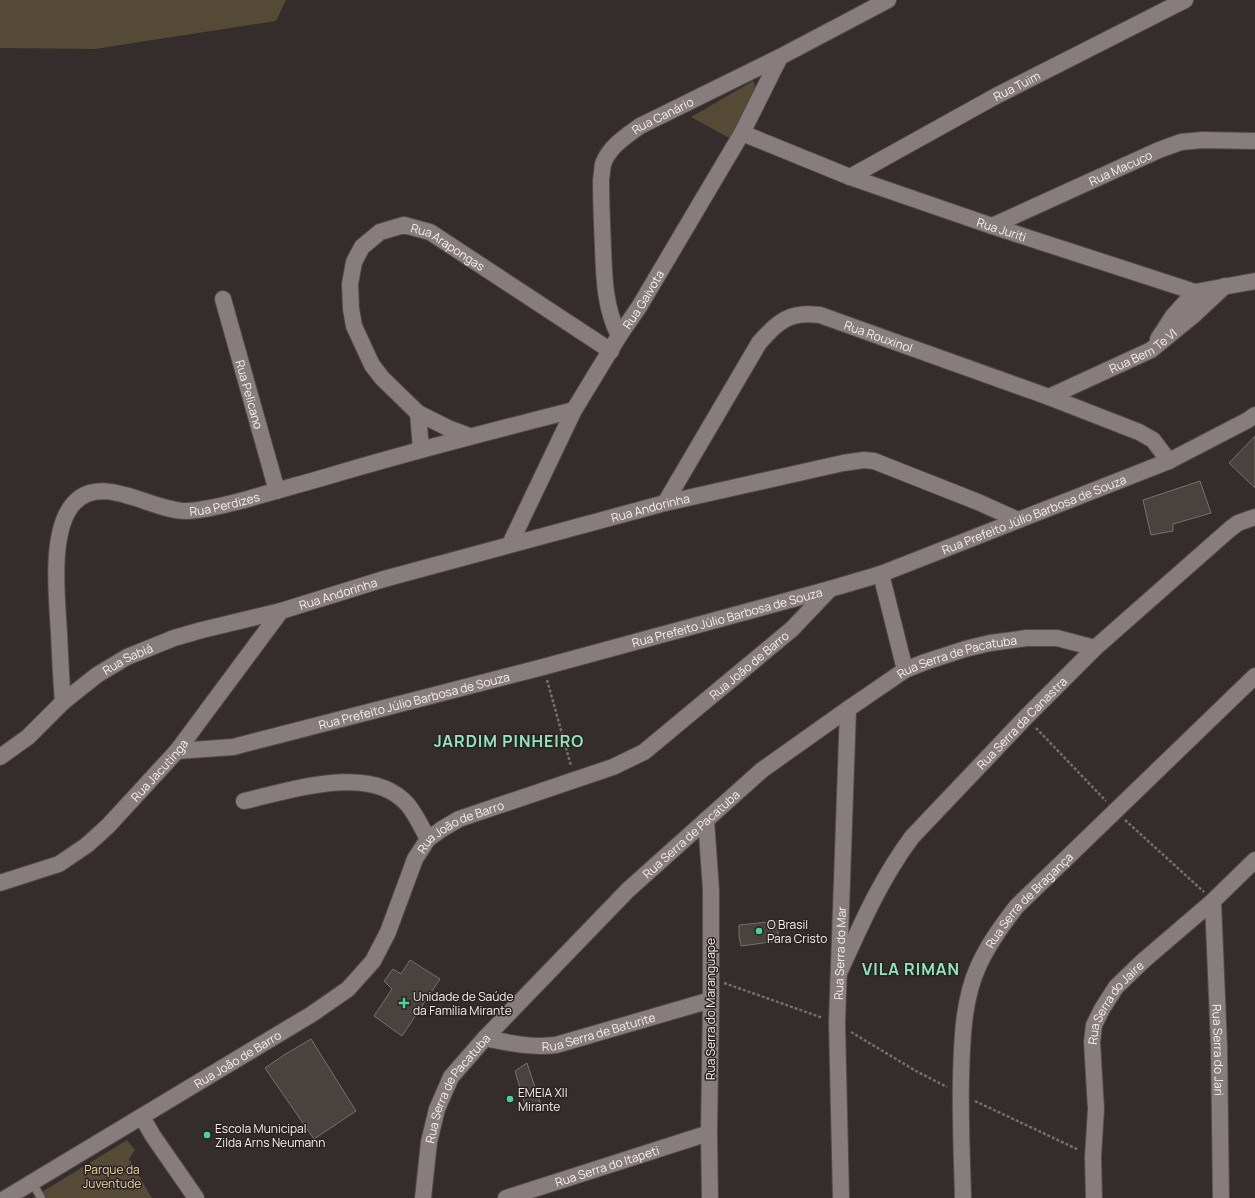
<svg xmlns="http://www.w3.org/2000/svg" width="1255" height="1198" font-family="Manrope,sans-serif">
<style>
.green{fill:#544a36}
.building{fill:#49423e;stroke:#77706b}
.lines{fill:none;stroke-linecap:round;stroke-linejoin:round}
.service-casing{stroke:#504a49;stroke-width:10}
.minor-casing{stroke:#504a49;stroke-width:18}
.path{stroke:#746e6d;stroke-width:2.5;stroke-dasharray:3 2;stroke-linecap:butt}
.service{stroke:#867d7c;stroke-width:8}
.minor{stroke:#867d7c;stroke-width:16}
.poi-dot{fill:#47d49e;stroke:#2a2322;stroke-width:1.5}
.labels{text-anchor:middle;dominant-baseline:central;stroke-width:3;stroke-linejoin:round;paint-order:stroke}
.street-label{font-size:12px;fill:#f5f0ef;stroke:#2a2322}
.poi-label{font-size:12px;fill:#f5f0ef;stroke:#2a2322;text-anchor:start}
.park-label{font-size:12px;fill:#efd4a3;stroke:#2a2322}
.district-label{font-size:16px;font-weight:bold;letter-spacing:1px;fill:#91e7c0;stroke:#2a2322}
</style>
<rect width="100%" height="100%" fill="#342d2c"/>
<path class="green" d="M 0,0 L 286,0 L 276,21 L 95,49 L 0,48 Z
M 753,81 L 756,88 L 731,139 L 691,117 Z
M 127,1140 L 135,1150 L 129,1159 L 152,1198 L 32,1198 Z"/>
<path class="building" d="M 1255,436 L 1255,488 L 1229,463 Z
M 1200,481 L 1211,513 L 1173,524 L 1173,531 L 1151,535 L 1143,500 Z
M 778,921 L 778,941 L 741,946 L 739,936 L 739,925 Z
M 410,960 L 440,979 L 402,1036 L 374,1016 L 392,989 L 384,981 L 393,969 L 401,974 Z
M 311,1039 L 356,1111 L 314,1139 L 265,1068 L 284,1055 Z
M 527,1063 L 541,1105 L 527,1112 L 515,1071 Z"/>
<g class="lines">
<g class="service-casing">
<path id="service" d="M 32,1182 L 41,1198"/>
</g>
<g class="minor-casing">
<g id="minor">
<path id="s1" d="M 742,133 L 850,177 L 992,226 L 1195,292 L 1255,281"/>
<path id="s2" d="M 850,177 L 996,96 L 1185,0"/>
<path id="s3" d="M 992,226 L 1159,150 L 1181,142 L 1202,140 L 1255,141"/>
<path id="s4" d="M 223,299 L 277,491"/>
<path id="s5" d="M 619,336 C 605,308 604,279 603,247 C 602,225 601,202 601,180 C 602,175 602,169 603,164 C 609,147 626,136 640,126 L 780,57 L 888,0"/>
<path d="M 1158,339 L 1173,316 L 1195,292"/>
<path id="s6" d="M 1049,397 L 1151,350 L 1195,314 L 1225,286"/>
<path d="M 418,413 L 421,449"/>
<path id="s7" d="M 469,436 L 448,428 L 418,413 L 382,378 L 372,365 L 354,326 L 351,309 L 350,284 L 354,262 L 362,247 L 380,232 L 404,225 L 430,232 L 611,351"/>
<path id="s8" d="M 665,503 L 759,343 C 778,321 790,311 820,315 L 1049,397 L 1139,432 L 1153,440 L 1169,461"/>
<path id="s9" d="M 510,544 L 574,410 L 619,336 L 639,307 L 742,133 L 780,57"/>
<path d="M 881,574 L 905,670"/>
<path id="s10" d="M 63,702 C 61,679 60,656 59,633 C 57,598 49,530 74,503 C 102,472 153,512 187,511 C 208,510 228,504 248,499 C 278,490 309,482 339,473 C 417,450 495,430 574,410"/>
<path id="s11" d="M 177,751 L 233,747 L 543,667 L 830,589 L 881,574 L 1169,461 L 1248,420 L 1255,415"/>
<path id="s12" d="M 0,757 L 28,737 L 63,702 L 97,675 L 127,657 L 174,638 L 202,630 L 281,611 L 384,579 L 665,503 L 843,463 L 864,460 L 874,461 L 978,502 L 1018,520"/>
<path d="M 244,801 C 290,791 372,762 408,805 C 416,815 422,828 428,839"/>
<path d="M 706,820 L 711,890 L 711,1000 L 709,1133 L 710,1198"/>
<path id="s13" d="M 0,883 L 59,864 L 87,845 L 108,826 L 177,751 L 281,611"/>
<path id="s14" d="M 1213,901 L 1219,1046 L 1221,1198"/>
<path id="s15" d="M 839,973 C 861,925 880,880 912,837 L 1026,717 L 1095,648 L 1230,529 L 1238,523 L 1255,517"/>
<path id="s16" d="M 485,1038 C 509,1043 532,1048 556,1045 L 711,1000"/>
<path d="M 142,1117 L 153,1136 L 196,1198"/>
<path id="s17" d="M 6,1198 L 312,1014 L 348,989 L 373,961 L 388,932 L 415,859 L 428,839 L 442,829 L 459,819 L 613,767 L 644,752 L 792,629 L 830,589"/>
<path id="s18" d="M 423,1198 L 429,1142 L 437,1109 L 451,1077 L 485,1038 L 628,890 L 762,770 L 848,709 L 905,670 L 925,662 L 965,649 L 990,643 L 1027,638 L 1057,638 L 1095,648"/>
<path id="s19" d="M 506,1198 L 709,1133"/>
<path id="s20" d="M 841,1198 L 837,1023 L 848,709"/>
<path id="s21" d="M 963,1198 C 962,1158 960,1117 961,1077 C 962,1041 963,1000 978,967 C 988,944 1002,925 1017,906 L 1255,676"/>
<path id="s22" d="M 1094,1198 L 1093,1157 L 1096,1109 L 1092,1042 L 1094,1025 L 1102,1009 L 1116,987 L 1143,961 L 1213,901 L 1255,860"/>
</g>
</g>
<path class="path" d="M 547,680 L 571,766
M 1036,728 L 1106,801
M 1125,820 L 1204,892
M 724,983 L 823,1018
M 851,1032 L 916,1071 L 947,1087
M 975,1101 L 1079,1150"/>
<use href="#service" class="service"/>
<use href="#minor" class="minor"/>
</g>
<g class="poi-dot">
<circle cx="759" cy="931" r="4"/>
<path d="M402 997h4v4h4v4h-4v4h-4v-4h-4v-4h4z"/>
<circle cx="510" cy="1099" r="4"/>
<circle cx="207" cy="1135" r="4"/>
</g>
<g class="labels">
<g class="street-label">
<text stroke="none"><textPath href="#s2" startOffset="190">Rua Tuim</textPath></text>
<text stroke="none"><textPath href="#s5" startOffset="253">Rua Canário</textPath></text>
<text stroke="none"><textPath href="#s3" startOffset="141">Rua Macuco</textPath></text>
<text stroke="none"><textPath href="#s1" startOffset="277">Rua Juriti</textPath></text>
<text stroke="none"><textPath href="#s7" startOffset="345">Rua Arapongas</textPath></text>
<text stroke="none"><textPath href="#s9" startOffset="279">Rua Gaivota</textPath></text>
<text stroke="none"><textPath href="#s8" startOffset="319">Rua Rouxinol</textPath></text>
<text stroke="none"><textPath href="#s6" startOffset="105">Rua Bem Te VI</textPath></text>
<text stroke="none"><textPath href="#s4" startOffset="99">Rua Pelicano</textPath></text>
<text stroke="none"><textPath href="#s10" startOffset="360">Rua Perdizes</textPath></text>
<text stroke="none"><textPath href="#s12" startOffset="707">Rua Andorinha</textPath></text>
<text stroke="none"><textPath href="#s11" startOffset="891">Rua Prefeito Júlio Barbosa de Souza</textPath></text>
<text stroke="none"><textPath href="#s12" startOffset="383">Rua Andorinha</textPath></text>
<text stroke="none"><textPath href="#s11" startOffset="567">Rua Prefeito Júlio Barbosa de Souza</textPath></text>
<text stroke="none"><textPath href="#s18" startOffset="791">Rua Serra de Pacatuba</textPath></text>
<text stroke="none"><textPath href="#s12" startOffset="162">Rua Sabiá</textPath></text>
<text stroke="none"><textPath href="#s17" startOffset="943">Rua João de Barro</textPath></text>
<text stroke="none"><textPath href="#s11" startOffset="243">Rua Prefeito Júlio Barbosa de Souza</textPath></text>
<text stroke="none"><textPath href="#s15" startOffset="313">Rua Serra da Canastra</textPath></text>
<text stroke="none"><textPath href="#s13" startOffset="200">Rua Jacutinga</textPath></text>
<text stroke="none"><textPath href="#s17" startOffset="607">Rua João de Barro</textPath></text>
<text stroke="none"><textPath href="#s18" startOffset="467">Rua Serra de Pacatuba</textPath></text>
<text stroke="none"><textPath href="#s21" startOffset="318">Rua Serra de Bragança</textPath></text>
<text stroke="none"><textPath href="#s20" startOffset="245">Rua Serra do Mar</textPath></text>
<text stroke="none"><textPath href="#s22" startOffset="203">Rua Serra do Jaire</textPath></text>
<text transform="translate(710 1009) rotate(-90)">Rua Serra do Maranguape</text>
<text stroke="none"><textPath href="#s16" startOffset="116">Rua Serra de Baturite</textPath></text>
<text stroke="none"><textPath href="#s14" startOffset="149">Rua Serra do Jari</textPath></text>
<text stroke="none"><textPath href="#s17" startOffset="270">Rua João de Barro</textPath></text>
<text stroke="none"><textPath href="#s18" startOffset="118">Rua Serra de Pacatuba</textPath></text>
<text stroke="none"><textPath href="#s19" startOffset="106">Rua Serra do Itapeti</textPath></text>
</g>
<g class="poi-label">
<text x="767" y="924">O Brasil<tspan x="767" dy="14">Para Cristo</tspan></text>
<text x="413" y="996">Unidade de Saúde<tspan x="413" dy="14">da Família Mirante</tspan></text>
<text x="518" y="1092">EMEIA XII<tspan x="518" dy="14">Mirante</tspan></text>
<text x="215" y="1128">Escola Municipal<tspan x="215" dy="14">Zilda Arns Neumann</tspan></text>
</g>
<g class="park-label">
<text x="112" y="1169">Parque da<tspan x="112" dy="14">Juventude</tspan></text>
</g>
<g class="district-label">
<text x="509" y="741">JARDIM PINHEIRO</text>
<text x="911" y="969">VILA RIMAN</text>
</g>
</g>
</svg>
